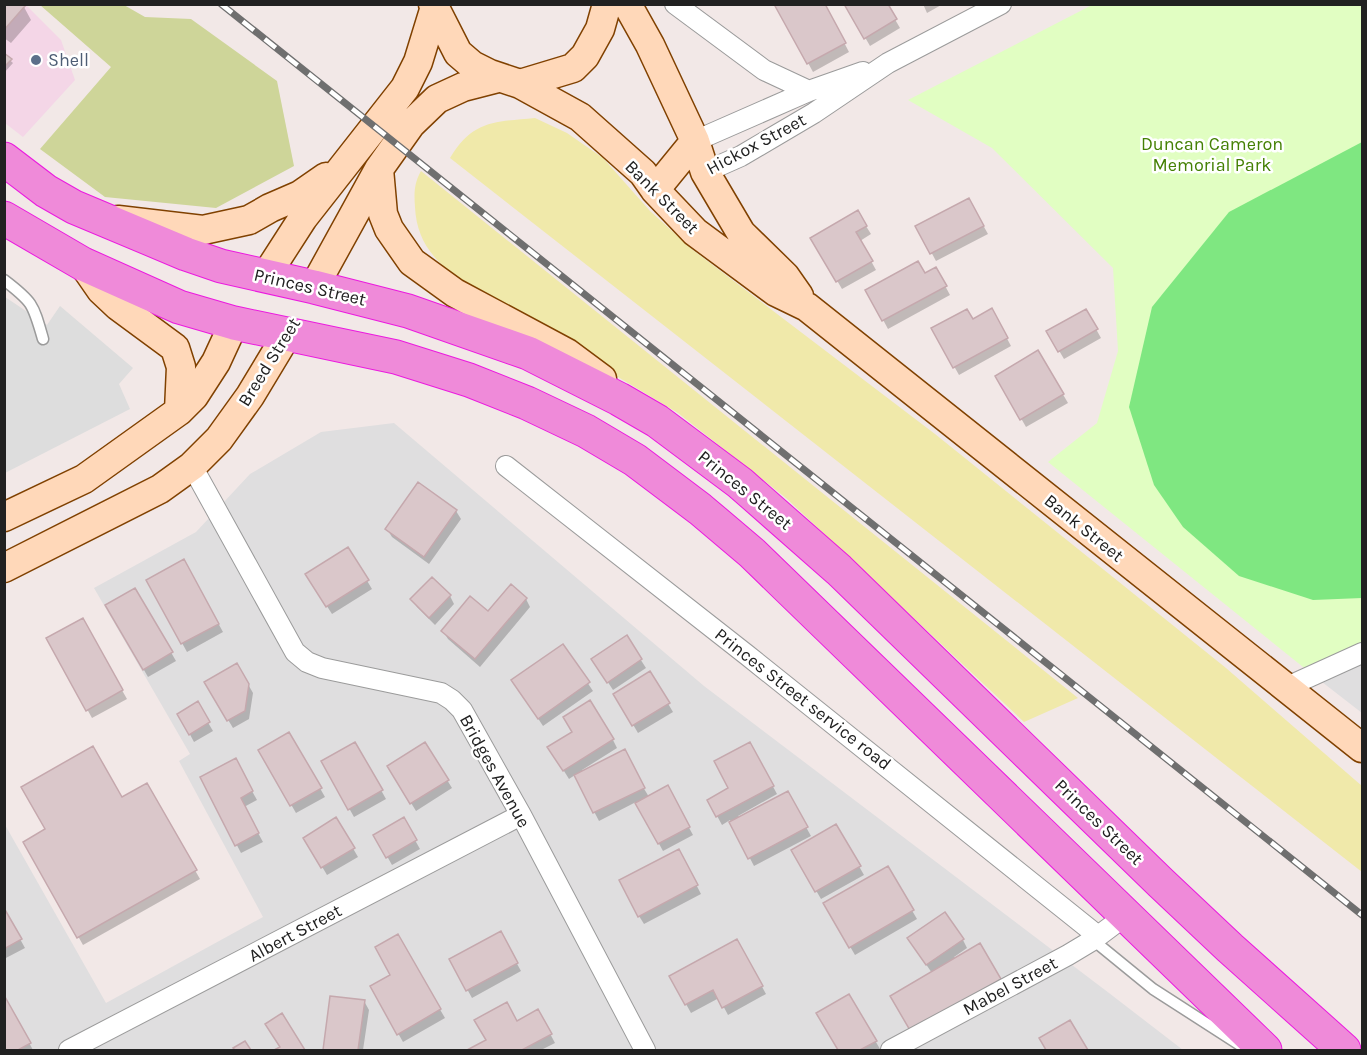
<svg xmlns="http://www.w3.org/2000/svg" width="1367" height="1055" font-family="Karla,sans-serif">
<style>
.residential{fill:#dfdedf}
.commercial{fill:#f4d6e7}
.grass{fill:#f0e9aa}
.forest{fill:#ced599}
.park{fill:#e1fec2}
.pitch{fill:#7fe781}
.parking{fill:#ddd}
.shadow{fill:#0003}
.building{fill:#dac7ca;stroke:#c5a8ad;stroke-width:1.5}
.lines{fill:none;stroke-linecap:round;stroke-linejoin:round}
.lane-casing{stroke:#9b9b9b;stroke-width:13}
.street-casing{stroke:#9b9b9b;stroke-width:22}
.secondary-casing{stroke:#804100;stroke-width:31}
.highway-casing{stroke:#eb1adf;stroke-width:35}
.lane{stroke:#fff;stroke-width:10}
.street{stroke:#fff;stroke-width:20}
.secondary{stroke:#ffd8b9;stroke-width:28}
.highway{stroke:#ef8ad9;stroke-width:33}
.rail-casing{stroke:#6f6f6f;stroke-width:7}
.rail{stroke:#fff;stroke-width:4.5;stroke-dasharray:14;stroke-linecap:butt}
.service-dot{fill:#5c6f8a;stroke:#fff;stroke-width:2}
.labels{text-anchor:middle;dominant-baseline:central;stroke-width:5;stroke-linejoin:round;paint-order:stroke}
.service-label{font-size:18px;fill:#4e5e75;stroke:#fff;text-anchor:start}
.street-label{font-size:18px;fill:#212121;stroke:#fff}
.park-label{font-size:18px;fill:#448004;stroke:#fff}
</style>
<rect width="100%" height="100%" fill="#f2e8e7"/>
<path class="residential" d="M 394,423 L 704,686 L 1109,993 L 1183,1050 L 5,1050 L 4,823 L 106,1003 L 263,917 L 179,761 L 190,754 L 94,588 L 196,532 L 250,474 L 321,432 Z
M 1362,649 L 1362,713 L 1313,675 Z"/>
<path class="commercial" d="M 4,5 L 26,5 L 61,40 L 75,80 L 23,137 L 5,123 Z"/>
<path class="grass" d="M 535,118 L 567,133 L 603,158 L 650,211 L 693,250 L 935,434 L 1226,668 L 1362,786 L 1362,872 L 450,158 C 473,120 495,122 535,118 Z
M 421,171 L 1078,698 L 1024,722 L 786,498 L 678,413 L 483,296 C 449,272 417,253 415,207 C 414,194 414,183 421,171 Z"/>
<path class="forest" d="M 40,5 L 124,5 L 145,17 L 191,19 L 277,81 L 294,166 L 216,208 L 105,197 L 40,149 L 111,67 Z"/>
<path class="park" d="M 1092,5 L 1362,5 L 1362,649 L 1313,675 L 1048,462 L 1097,423 L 1118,351 L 1113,268 L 992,148 L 908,100 Z"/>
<path class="pitch" d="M 1362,142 L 1362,598 L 1313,600 L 1239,576 L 1183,527 L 1154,485 L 1129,407 L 1152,307 L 1229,212 Z"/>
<path class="parking" d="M 5,297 L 47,325 L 60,306 L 133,368 L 119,384 L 130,409 L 5,473 Z"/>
<path class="shadow" d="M 4,4 L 24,7 L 31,20 L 11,43 L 4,38 Z
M 824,4 L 849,52 L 813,72 L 777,6 Z
M 846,4 L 886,4 L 900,28 L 870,46 Z
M 923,4 L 943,4 L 927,13 Z
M 4,55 L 13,63 L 4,73 Z
M 969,200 L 988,234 L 936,261 L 917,226 Z
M 857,212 L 871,234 L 860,241 L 876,270 L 842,289 L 812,238 Z
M 936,269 L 950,295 L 888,329 L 867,290 L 924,275 Z
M 992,310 L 1011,346 L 959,375 L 933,329 L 972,321 Z
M 1086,311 L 1101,338 L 1064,359 L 1048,332 Z
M 1038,352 L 1068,403 L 1026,427 L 997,376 Z
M 456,511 L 461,519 L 429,564 L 392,537 L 387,529 Z
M 348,549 L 372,589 L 332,614 L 307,575 Z
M 184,561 L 223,632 L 187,652 L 148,581 Z
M 135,590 L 176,661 L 148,677 L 107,606 Z
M 450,596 L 454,604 L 435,625 L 417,607 L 412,599 Z
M 526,599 L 530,607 L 480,667 L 448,639 L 443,631 Z
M 82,620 L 127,699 L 92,718 L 48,639 Z
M 626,637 L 646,668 L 613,690 L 598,667 Z
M 563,646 L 593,691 L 543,726 L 518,688 Z
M 237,665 L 253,693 L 249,719 L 233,728 L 206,683 Z
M 650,673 L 673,712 L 638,733 L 615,694 Z
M 197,704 L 213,731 L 194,742 L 179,714 Z
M 289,734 L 325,797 L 296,813 L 260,751 Z
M 613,740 L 617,748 L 582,770 L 584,772 L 640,782 L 649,797 L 667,787 L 693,835 L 663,851 L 636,802 L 599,821 L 575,775 L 569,779 L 549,747 Z
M 355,744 L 386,799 L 354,817 L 323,762 Z
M 425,744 L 452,788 L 416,811 L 389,767 Z
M 750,744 L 777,794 L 738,816 L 740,818 L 787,793 L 811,836 L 754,866 L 730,820 L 722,825 L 709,801 L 730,789 Z
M 235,760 L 257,800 L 244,807 L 263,842 L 241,853 L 202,778 Z
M 146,785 L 200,879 L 83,945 L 25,842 L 121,799 Z
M 336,819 L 358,857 L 327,875 L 305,838 Z
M 403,819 L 420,849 L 392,865 L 375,835 Z
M 836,826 L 864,875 L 821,899 L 793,851 Z
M 683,859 L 701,894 L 644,924 L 639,916 Z
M 887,868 L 917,919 L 855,955 L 825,904 Z
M 4,910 L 25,948 L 4,959 Z
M 500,933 L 521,971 L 472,998 L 451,960 Z
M 397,936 L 445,1018 L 403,1042 L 372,987 L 392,975 Z
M 963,940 L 967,948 L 954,957 L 956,959 L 979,945 L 1004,988 L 917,1039 L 932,973 L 914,947 Z
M 737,941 L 766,994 L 728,1015 L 719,998 L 691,1013 L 671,977 Z
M 849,996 L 880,1049 L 878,1050 L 840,1050 L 818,1014 Z
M 4,997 L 33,1050 L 4,1050 Z
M 331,997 L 364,1001 L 369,1010 L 363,1050 L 325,1050 Z
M 538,1011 L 555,1043 L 541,1050 L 470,1050 Z
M 1069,1022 L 1086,1050 L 1048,1050 L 1041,1039 Z"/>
<path class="building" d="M 4,4 L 23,4 L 25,6 L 4,30 Z
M 777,4 L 825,4 L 846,43 L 807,64 L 775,6 Z
M 844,4 L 888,4 L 897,19 L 864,39 Z
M 4,53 L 12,59 L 4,67 Z
M 969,198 L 984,226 L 930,254 L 915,226 Z
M 858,210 L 867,226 L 856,232 L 873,261 L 836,282 L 810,238 Z
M 918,261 L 925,273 L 936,267 L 947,286 L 882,321 L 865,290 Z
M 992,308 L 1008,338 L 953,368 L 931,328 L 967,309 L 973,319 Z
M 1086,309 L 1098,329 L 1058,352 L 1046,331 Z
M 1038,350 L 1064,394 L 1020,420 L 995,376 Z
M 418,482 L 457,510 L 424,557 L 385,529 Z
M 348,547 L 369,580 L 326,607 L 305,574 Z
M 184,559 L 219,624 L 181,644 L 146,580 Z
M 432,577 L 451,595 L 429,618 L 410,599 Z
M 511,584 L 527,598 L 475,659 L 441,631 L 470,596 L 488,611 Z
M 135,588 L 173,652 L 143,670 L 105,605 Z
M 83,618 L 123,690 L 86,711 L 46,638 Z
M 627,635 L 642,659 L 607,683 L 591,659 Z
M 563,644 L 590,682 L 538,719 L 511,680 Z
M 237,663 L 249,684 L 245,711 L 227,721 L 204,682 Z
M 650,671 L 670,703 L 632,726 L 613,694 Z
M 590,700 L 614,739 L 563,771 L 547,747 L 572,732 L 563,717 Z
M 198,701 L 210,722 L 189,735 L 177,714 Z
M 289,732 L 322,788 L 290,806 L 258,750 Z
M 355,742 L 383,790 L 348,810 L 321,761 Z
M 425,742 L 449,780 L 410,804 L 387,766 Z
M 750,742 L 774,786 L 716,817 L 707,800 L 728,788 L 714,761 Z
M 93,746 L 122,797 L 147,783 L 197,870 L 77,938 L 23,842 L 45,829 L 21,787 Z
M 625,749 L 645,788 L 593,813 L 574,775 Z
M 236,758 L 253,791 L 241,798 L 259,833 L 235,846 L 200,777 Z
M 668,785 L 690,827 L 658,844 L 635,803 Z
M 788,791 L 808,827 L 748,859 L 729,822 Z
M 336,817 L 355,848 L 321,868 L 303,838 Z
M 404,817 L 417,840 L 386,858 L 373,835 Z
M 836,824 L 861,866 L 815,892 L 791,850 Z
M 679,849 L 698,885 L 638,917 L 619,880 Z
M 888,866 L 914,910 L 849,948 L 823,903 Z
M 4,908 L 22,939 L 4,949 Z
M 945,912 L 964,939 L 926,965 L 907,938 Z
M 501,931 L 518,963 L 466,991 L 449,959 Z
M 398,934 L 441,1009 L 397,1035 L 370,986 L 390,975 L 375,947 Z
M 737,939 L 763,986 L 722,1008 L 713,990 L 685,1005 L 669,976 Z
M 980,943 L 1001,979 L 911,1032 L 890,996 Z
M 849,994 L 877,1041 L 860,1050 L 838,1050 L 816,1013 Z
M 4,995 L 31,1043 L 18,1050 L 4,1050 Z
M 330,996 L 365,1000 L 358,1050 L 323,1050 Z
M 507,1002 L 517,1021 L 538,1009 L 552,1034 L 522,1050 L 467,1050 L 486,1040 L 474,1020 Z
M 282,1013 L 305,1050 L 274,1050 L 280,1047 L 265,1024 Z
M 1070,1020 L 1088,1050 L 1046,1050 L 1039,1038 Z
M 245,1041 L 251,1050 L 235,1050 L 233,1048 Z"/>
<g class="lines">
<g class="lane-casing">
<path id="lane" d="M 4,280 C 33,302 33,304 43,339
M 1093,940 L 1153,989 L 1240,1045"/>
</g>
<g class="street-casing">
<path id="street" d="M 675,4 L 764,70 L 809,91
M 695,141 L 809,91 L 863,72
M 705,172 L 741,156 L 814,113 L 888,63 L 1001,4
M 192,466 L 295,652 L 307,662 L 322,668 L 441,693 L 452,700 L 462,710 L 521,815 L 645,1050
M 506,466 L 747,655 L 1098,936
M 1287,687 L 1362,653
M 69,1050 L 521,815
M 891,1050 L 1068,955 L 1093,940 L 1125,916"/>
</g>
<g class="secondary-casing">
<path id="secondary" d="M 433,4 L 458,53 L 472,65 L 490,74 L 520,84 L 573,68 L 585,56 L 600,29 L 607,4
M 627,4 L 650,45 L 695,141 L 705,172 L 741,233 L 785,276 L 799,296
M 520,84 L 580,117 L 643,173 L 655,190 L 695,232 L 776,292 L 807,307 L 1362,748
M 379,169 L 383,214 L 389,229 L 412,262 L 455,293 L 567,353 L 602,379
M 655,190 L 695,141
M 118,220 L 203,230 L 249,220 L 270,208 L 300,195 L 326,177
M 83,264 L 101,290 L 118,306 L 175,348 L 181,367 L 179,411
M 265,277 L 303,218 L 405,88 L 418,62 L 434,10
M 314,287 L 379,169 L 411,124 L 437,99 L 463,87 L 498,78
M 4,517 L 84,479 L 179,411 L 194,396 L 216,362 L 234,323
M 4,568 L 160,489 L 192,466 L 219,439 L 250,396 L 288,333"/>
</g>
<g class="highway-casing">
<path id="highway" d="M 4,159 L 46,191 L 74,207 L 186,254 L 221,266 L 314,287 L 408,311 L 528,353 L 619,399 L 657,421 L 740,483 L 839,570 L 1161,883 L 1230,948 L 1344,1050
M 4,218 L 83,264 L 179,307 L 234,323 L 396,357 L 469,380 L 527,403 L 586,431 L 635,460 L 700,509 L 752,553 L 1265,1050"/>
</g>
<use href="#lane" class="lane"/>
<use href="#street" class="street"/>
<use href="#secondary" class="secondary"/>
<use href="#highway" class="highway"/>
<g class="rail-casing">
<path id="rail" d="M 221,4 L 1362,915"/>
</g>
<use href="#rail" class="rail"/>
</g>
<circle class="service-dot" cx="36" cy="60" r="6"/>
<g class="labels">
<g class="service-label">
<text x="48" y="60">Shell</text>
</g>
<g class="street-label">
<text transform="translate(756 144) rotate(-28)">Hickox Street</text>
<text transform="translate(662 197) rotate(45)">Bank Street</text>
<text transform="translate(310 287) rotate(13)">Princes Street</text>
<text transform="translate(269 362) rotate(-58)">Breed Street</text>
<text transform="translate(745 490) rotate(39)">Princes Street</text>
<text transform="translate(1084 528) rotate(39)">Bank Street</text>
<text transform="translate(803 699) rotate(38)">Princes Street service road</text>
<text transform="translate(495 771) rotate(61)">Bridges Avenue</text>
<text transform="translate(1099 822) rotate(44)">Princes Street</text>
<text transform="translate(295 933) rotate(-28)">Albert Street</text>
<text transform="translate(1010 986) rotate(-28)">Mabel Street</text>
</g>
<g class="park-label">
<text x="1212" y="144">Duncan Cameron<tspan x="1212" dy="21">Memorial Park</tspan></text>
</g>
</g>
<rect width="1367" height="1055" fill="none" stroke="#212121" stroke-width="12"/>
</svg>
